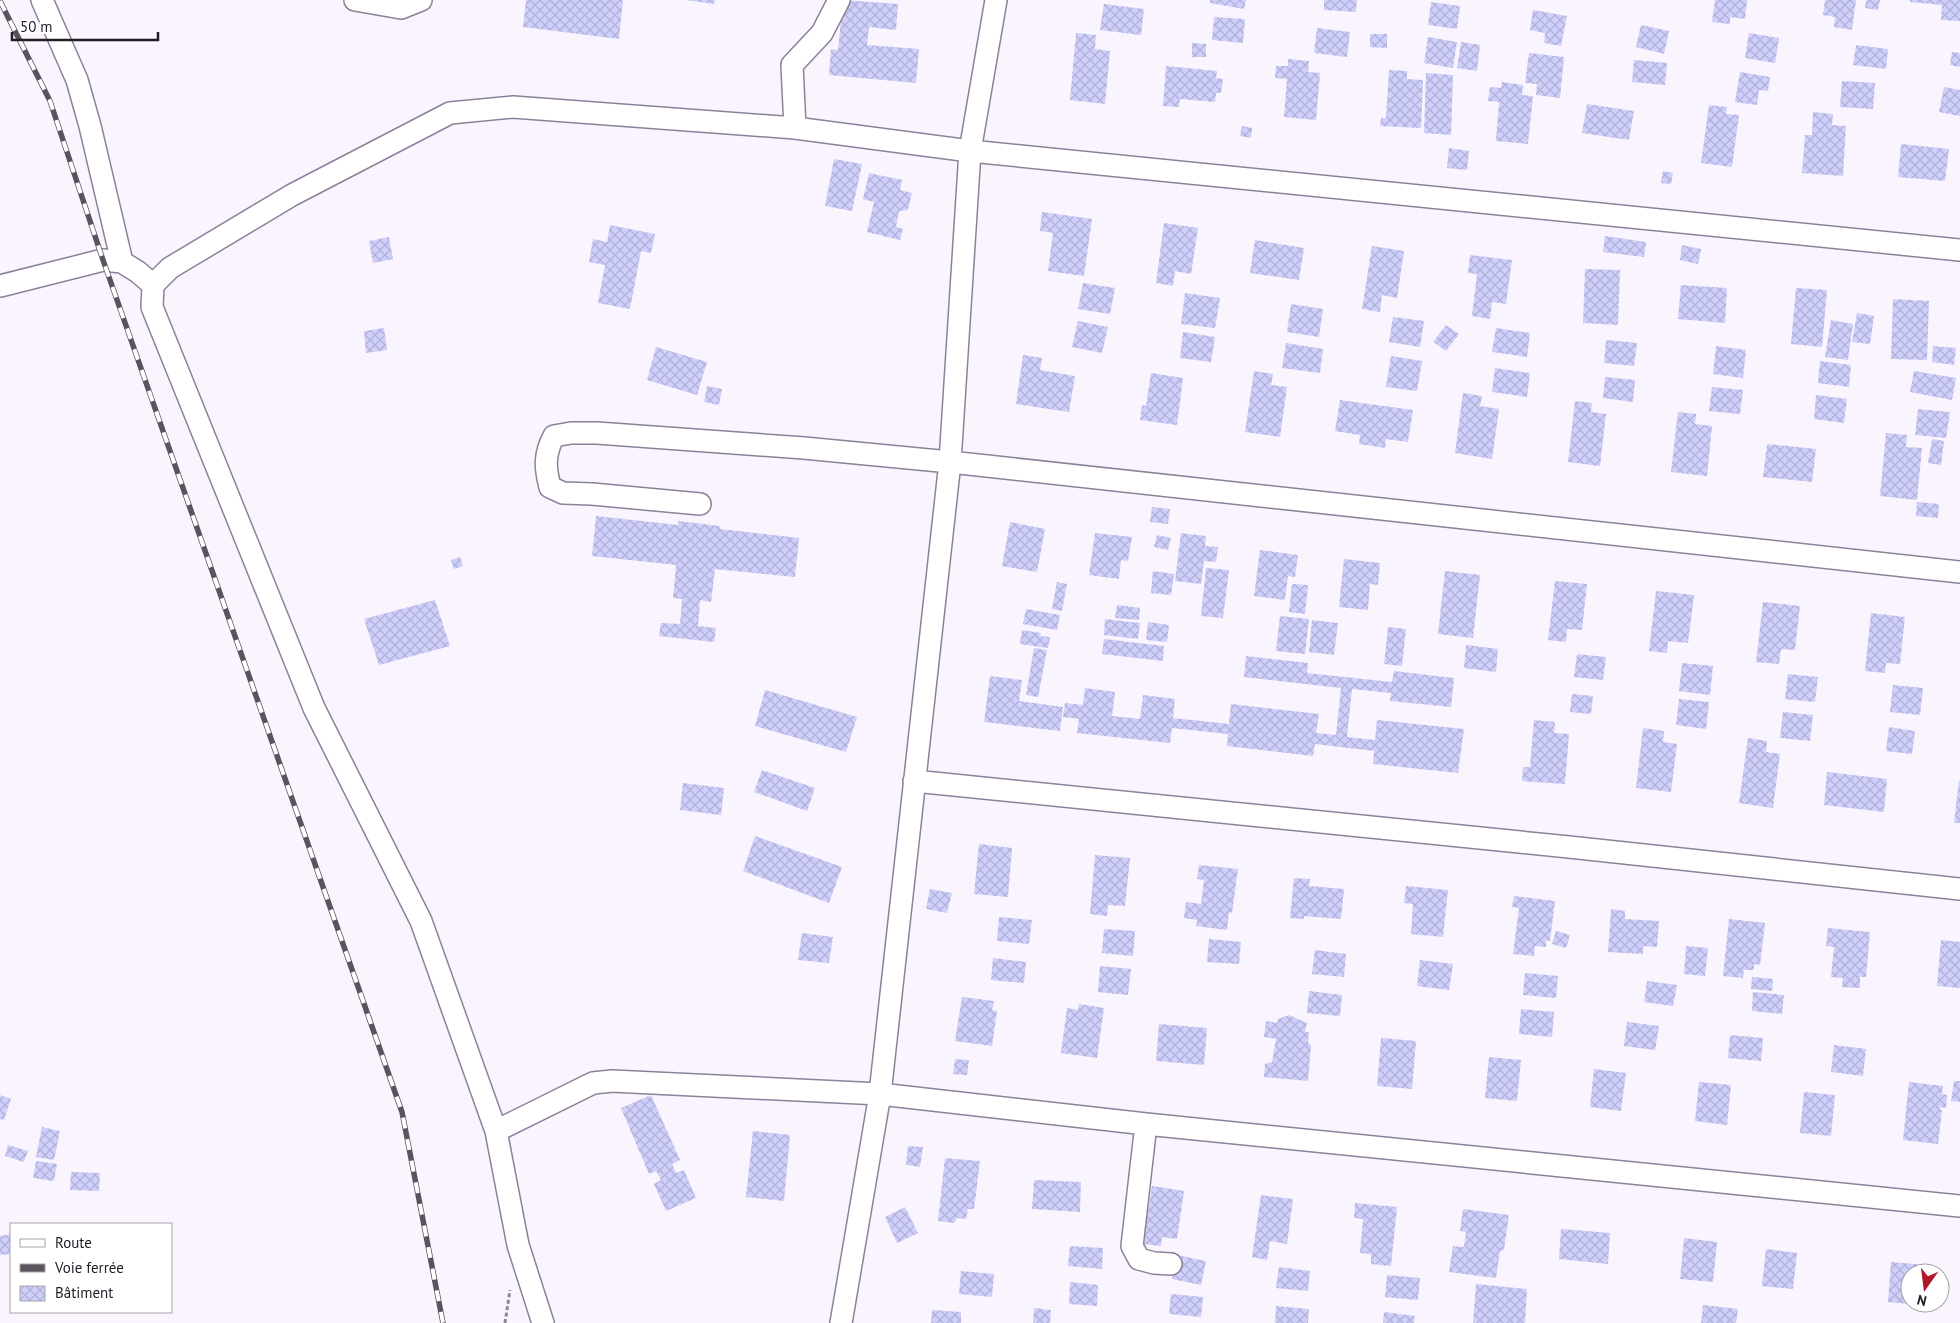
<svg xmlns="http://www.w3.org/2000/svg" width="1960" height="1323" font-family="'PT Sans',sans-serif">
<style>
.building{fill:url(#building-cross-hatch)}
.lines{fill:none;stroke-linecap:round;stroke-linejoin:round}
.minor-casing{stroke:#8d8099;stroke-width:24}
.path{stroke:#8e8993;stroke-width:3;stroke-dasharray:4 2.5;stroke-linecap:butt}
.minor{stroke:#fff;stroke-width:21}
.rail-casing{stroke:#58535c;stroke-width:5.5}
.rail{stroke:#fff;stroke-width:4;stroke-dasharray:11;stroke-linecap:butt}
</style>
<defs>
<pattern id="building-cross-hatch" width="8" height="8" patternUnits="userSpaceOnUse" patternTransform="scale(1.25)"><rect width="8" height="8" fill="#cecffb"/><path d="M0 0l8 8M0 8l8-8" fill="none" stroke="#b1b1d7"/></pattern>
</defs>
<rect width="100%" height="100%" fill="#f9f4fe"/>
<path class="building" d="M 526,0 L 623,0 L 619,39 L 523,27 Z
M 686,0 L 715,0 L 714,4 Z
M 843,0 L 898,4 L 896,30 L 869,27 L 867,45 L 919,49 L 916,83 L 829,75 L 831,49 L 838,50 Z
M 1210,0 L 1246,0 L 1244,9 L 1210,3 Z
M 1324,0 L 1357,0 L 1356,12 L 1324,10 Z
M 1715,0 L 1747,0 L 1745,19 L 1730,17 L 1730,24 L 1712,22 Z
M 1825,0 L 1856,0 L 1852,30 L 1834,27 L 1835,17 L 1823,15 Z
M 1866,0 L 1880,0 L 1878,10 L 1865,8 Z
M 1910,0 L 1960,0 L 1960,21 L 1941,20 L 1942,5 L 1910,2 Z
M 1431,2 L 1460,6 L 1457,29 L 1428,25 Z
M 1104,4 L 1144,9 L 1141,35 L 1100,30 Z
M 1533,10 L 1567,16 L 1561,46 L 1544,43 L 1545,33 L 1530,30 Z
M 1214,17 L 1245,19 L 1243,43 L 1212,40 Z
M 1641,25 L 1669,31 L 1664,54 L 1636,47 Z
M 1317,28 L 1350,32 L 1347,57 L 1314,53 Z
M 1076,33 L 1096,35 L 1095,49 L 1110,51 L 1105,104 L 1070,100 Z
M 1749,33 L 1779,38 L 1775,63 L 1745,58 Z
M 1370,34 L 1387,34 L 1387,48 L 1370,47 Z
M 1428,37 L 1457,42 L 1453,68 L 1424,63 Z
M 1461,42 L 1480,45 L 1477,71 L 1457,68 Z
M 1192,43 L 1206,44 L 1206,57 L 1192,57 Z
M 1856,45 L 1888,49 L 1886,69 L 1853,65 Z
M 1952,52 L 1960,53 L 1960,67 L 1950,65 Z
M 1529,53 L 1564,57 L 1560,98 L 1536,95 L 1537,84 L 1525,83 Z
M 1288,59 L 1309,61 L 1308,72 L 1320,73 L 1316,120 L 1284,117 L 1287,79 L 1275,78 L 1276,66 L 1288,66 Z
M 1634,60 L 1667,63 L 1665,85 L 1632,82 Z
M 1166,66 L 1217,71 L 1216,78 L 1223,79 L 1221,93 L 1216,93 L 1215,102 L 1180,99 L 1179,107 L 1163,106 Z
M 1389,70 L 1407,71 L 1407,79 L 1423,80 L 1421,128 L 1380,126 L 1381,118 L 1386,118 Z
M 1740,72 L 1770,77 L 1768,91 L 1759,90 L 1757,105 L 1735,102 Z
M 1426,73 L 1453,75 L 1451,135 L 1424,133 Z
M 1842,81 L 1875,83 L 1873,109 L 1840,107 Z
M 1502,82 L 1523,85 L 1522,95 L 1533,96 L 1528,144 L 1496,141 L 1499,102 L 1488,101 L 1490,87 L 1501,88 Z
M 1944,87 L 1960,90 L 1960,116 L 1939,112 Z
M 1587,104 L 1634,111 L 1629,140 L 1582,133 Z
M 1709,105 L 1727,107 L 1726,114 L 1739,115 L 1732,167 L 1701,163 Z
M 1813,112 L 1833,114 L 1832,125 L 1846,126 L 1843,176 L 1802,173 L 1805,135 L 1812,135 Z
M 1242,126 L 1252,128 L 1251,138 L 1240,136 Z
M 1901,144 L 1949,149 L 1945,181 L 1898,177 Z
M 1449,148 L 1469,151 L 1467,170 L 1447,168 Z
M 834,159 L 862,164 L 852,211 L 825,206 Z
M 1663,171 L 1673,173 L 1671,184 L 1661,183 Z
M 869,173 L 902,180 L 900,190 L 912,193 L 908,210 L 899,211 L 896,227 L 903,229 L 900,240 L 867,232 L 874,202 L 863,199 Z
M 1042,212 L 1092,219 L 1084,276 L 1048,271 L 1053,233 L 1040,231 Z
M 1164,223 L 1198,228 L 1191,274 L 1175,271 L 1173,286 L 1156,283 Z
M 610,225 L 655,234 L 651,253 L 641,251 L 630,309 L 598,303 L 605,265 L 589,262 L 593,239 L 607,242 Z
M 1605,236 L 1646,242 L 1644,257 L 1603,252 Z
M 389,237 L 393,259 L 373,263 L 369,241 Z
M 1255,240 L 1304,248 L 1299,280 L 1250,273 Z
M 1682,245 L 1701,249 L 1698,264 L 1680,260 Z
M 1372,246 L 1404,251 L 1397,298 L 1382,295 L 1380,312 L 1362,309 Z
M 1470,255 L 1512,260 L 1506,304 L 1492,302 L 1490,319 L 1472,316 L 1477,274 L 1468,273 Z
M 1585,269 L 1620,270 L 1618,325 L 1583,323 Z
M 1083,283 L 1115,288 L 1110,314 L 1078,309 Z
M 1681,285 L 1727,288 L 1725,323 L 1678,319 Z
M 1796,288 L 1827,290 L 1822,347 L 1791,344 Z
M 1185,293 L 1220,298 L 1215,328 L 1181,324 Z
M 1893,299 L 1929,301 L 1927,360 L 1891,359 Z
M 1291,304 L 1323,309 L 1319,337 L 1287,332 Z
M 1857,313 L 1874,316 L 1870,344 L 1852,342 Z
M 1393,317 L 1424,321 L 1420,347 L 1389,342 Z
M 1831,320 L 1853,324 L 1848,360 L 1825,357 Z
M 1078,321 L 1108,327 L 1102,353 L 1072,347 Z
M 1446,325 L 1459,334 L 1446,351 L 1433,342 Z
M 384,328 L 387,350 L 366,353 L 364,331 Z
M 1496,328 L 1530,333 L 1527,357 L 1492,352 Z
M 1183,332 L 1215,337 L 1211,362 L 1180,358 Z
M 1606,340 L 1637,343 L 1634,366 L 1604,363 Z
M 1286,343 L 1323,349 L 1320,373 L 1282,368 Z
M 1716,346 L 1746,350 L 1743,378 L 1713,374 Z
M 1933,346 L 1956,348 L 1954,365 L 1932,362 Z
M 656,347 L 707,362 L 697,395 L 647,380 Z
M 1023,355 L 1042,358 L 1040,370 L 1075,376 L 1069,412 L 1016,404 Z
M 1391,356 L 1422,361 L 1417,391 L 1386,387 Z
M 1820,361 L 1851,365 L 1849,387 L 1818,383 Z
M 1495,368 L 1530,373 L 1527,397 L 1492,392 Z
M 1254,371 L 1273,374 L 1271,385 L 1287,387 L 1280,437 L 1245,432 Z
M 1914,371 L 1956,378 L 1952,400 L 1910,392 Z
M 1151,373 L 1183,378 L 1177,425 L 1140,420 L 1142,405 L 1146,406 Z
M 1605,377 L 1635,380 L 1633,402 L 1603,398 Z
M 707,386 L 722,389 L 719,405 L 704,402 Z
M 1712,387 L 1743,390 L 1740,414 L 1709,411 Z
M 1463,393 L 1482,396 L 1480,406 L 1499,409 L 1492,459 L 1455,453 Z
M 1816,395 L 1847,399 L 1844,423 L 1814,419 Z
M 1340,400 L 1413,410 L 1408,442 L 1386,439 L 1385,448 L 1359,444 L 1360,435 L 1335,431 Z
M 1575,401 L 1592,403 L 1591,412 L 1606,414 L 1600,466 L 1568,462 Z
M 1918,409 L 1950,412 L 1946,438 L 1915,435 Z
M 1678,412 L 1696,414 L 1695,424 L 1712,426 L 1707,476 L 1671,472 Z
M 1886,433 L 1907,435 L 1906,447 L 1922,448 L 1917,500 L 1880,496 Z
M 1932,439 L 1944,441 L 1941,465 L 1928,463 Z
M 1767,444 L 1816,449 L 1812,482 L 1763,477 Z
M 1917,502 L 1939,504 L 1938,518 L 1916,516 Z
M 1152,507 L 1170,509 L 1168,524 L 1150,522 Z
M 596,516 L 678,525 L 678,521 L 720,526 L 720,529 L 799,538 L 795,577 L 715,569 L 711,602 L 700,600 L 698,626 L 716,628 L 714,642 L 659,636 L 661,623 L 680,624 L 682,599 L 673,598 L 676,565 L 592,556 Z
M 1010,522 L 1045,529 L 1037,572 L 1002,566 Z
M 1095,533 L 1132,537 L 1128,561 L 1121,560 L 1119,579 L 1089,575 Z
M 1181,533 L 1206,536 L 1205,546 L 1218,547 L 1216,562 L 1204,561 L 1201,584 L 1175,581 Z
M 1157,535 L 1171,538 L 1168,550 L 1154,547 Z
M 1260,550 L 1298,555 L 1295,577 L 1288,576 L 1285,600 L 1254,596 Z
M 460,557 L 463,566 L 454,569 L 451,560 Z
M 1344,559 L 1380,563 L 1378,585 L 1370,584 L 1368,610 L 1339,607 Z
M 1206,568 L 1229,570 L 1223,618 L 1201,616 Z
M 1153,571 L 1174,574 L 1171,595 L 1151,593 Z
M 1445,571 L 1480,575 L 1473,638 L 1438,634 Z
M 1555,581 L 1587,584 L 1582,630 L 1567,629 L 1566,642 L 1548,640 Z
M 1057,582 L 1067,584 L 1062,611 L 1052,609 Z
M 1292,584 L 1308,585 L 1305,614 L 1289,612 Z
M 1656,591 L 1694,595 L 1688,643 L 1668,641 L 1667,653 L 1649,651 Z
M 435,600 L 450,646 L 379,665 L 364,619 Z
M 1763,602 L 1800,606 L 1795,650 L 1781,649 L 1779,664 L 1756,662 Z
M 1117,605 L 1140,608 L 1139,620 L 1115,618 Z
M 1026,609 L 1060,615 L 1057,630 L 1023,624 Z
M 1871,613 L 1905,617 L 1900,664 L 1886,663 L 1885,673 L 1865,671 Z
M 1280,616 L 1309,619 L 1305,654 L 1276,651 Z
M 1105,619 L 1140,623 L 1138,639 L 1104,635 Z
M 1312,620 L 1338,623 L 1334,655 L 1309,652 Z
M 1148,622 L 1169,625 L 1167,642 L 1146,640 Z
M 1388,627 L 1406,629 L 1402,666 L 1384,664 Z
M 1022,630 L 1041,633 L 1040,636 L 1050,637 L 1048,648 L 1020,644 Z
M 1104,639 L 1164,646 L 1163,661 L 1102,654 Z
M 1466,645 L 1498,649 L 1496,672 L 1464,668 Z
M 1034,648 L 1047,650 L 1038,697 L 1026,695 Z
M 1577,654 L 1606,657 L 1603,680 L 1574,677 Z
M 1246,656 L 1308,663 L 1307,673 L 1392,682 L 1394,671 L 1454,678 L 1451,707 L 1390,701 L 1391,693 L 1352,689 L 1347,737 L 1375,740 L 1377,720 L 1464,729 L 1458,773 L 1373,764 L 1374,751 L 1315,744 L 1313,756 L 1227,746 L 1228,734 L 1172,728 L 1170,743 L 1077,733 L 1079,719 L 1063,717 L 1065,703 L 1083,705 L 1085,688 L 1115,692 L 1112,716 L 1140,719 L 1143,695 L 1175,699 L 1173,718 L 1229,724 L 1231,704 L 1319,714 L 1316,733 L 1336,735 L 1341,688 L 1244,677 Z
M 1682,663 L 1713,666 L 1710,695 L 1679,691 Z
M 1788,674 L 1818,677 L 1815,702 L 1785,699 Z
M 990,676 L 1022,680 L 1019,701 L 1063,707 L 1060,731 L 984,722 Z
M 1893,685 L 1923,688 L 1920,715 L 1890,712 Z
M 765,690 L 857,717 L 846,752 L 755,726 Z
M 1572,694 L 1593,696 L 1591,714 L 1570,712 Z
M 1679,699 L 1709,702 L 1706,729 L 1676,725 Z
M 1783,712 L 1813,715 L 1810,741 L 1780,738 Z
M 1534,720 L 1555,722 L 1554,733 L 1569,734 L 1565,784 L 1522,781 L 1523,767 L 1530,767 Z
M 1889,727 L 1915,731 L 1912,754 L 1886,751 Z
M 1643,728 L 1664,731 L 1663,742 L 1677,744 L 1671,792 L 1636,788 Z
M 1748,738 L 1767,741 L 1766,752 L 1780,754 L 1773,808 L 1739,803 Z
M 762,770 L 815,788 L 807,811 L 754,792 Z
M 1827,772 L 1887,779 L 1884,812 L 1824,805 Z
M 1959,781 L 1960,781 L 1960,823 L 1954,823 Z
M 683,783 L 724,788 L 721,815 L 680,810 Z
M 755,836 L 842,867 L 829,903 L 743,871 Z
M 979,844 L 1012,848 L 1008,897 L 974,894 Z
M 1095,855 L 1130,858 L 1125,906 L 1108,905 L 1107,916 L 1090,914 Z
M 1199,865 L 1238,869 L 1232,913 L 1229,912 L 1227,930 L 1196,926 L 1197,920 L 1184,918 L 1186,902 L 1201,904 L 1204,880 L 1197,879 Z
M 1294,878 L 1310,879 L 1309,886 L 1344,889 L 1341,919 L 1304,916 L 1304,919 L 1290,918 Z
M 1406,886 L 1448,890 L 1443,937 L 1411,934 L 1413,904 L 1404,903 Z
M 930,889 L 952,893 L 947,913 L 926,909 Z
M 1514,896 L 1555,901 L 1550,941 L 1546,941 L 1546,947 L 1535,946 L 1534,956 L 1513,954 L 1519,908 L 1512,907 Z
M 1611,909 L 1625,911 L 1625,919 L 1659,921 L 1657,947 L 1643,946 L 1643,954 L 1608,952 Z
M 999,917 L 1032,920 L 1029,944 L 997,941 Z
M 1729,919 L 1765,923 L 1760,965 L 1754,964 L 1754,970 L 1744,970 L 1743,978 L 1723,976 Z
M 1828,928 L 1870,932 L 1866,977 L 1860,977 L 1860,988 L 1842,987 L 1843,978 L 1831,977 L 1834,947 L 1826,946 Z
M 1104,929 L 1135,931 L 1133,956 L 1102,953 Z
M 1556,931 L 1570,935 L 1566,948 L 1552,944 Z
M 802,933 L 833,937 L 829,963 L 798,960 Z
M 1209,939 L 1241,942 L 1239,964 L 1207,962 Z
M 1941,940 L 1960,942 L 1960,988 L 1937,986 Z
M 1686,946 L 1708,948 L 1705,976 L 1684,974 Z
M 1315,950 L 1346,954 L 1344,977 L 1312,974 Z
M 993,958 L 1026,962 L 1024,983 L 991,980 Z
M 1420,960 L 1453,964 L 1449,990 L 1417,986 Z
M 1100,966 L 1131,969 L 1128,995 L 1098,992 Z
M 1525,973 L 1558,976 L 1556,998 L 1523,995 Z
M 1752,977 L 1773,979 L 1772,991 L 1751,989 Z
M 1647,981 L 1677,985 L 1673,1006 L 1644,1002 Z
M 1309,991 L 1342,995 L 1340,1016 L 1307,1013 Z
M 1753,992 L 1784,995 L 1782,1014 L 1752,1011 Z
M 962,997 L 994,1001 L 992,1010 L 997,1011 L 992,1046 L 955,1041 Z
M 1079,1004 L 1104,1008 L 1097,1058 L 1061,1053 L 1067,1008 L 1078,1010 Z
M 1521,1009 L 1554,1012 L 1552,1037 L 1519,1034 Z
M 1289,1015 L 1307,1023 L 1305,1032 L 1309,1032 L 1308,1042 L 1311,1045 L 1308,1081 L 1264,1077 L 1265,1064 L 1272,1062 L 1276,1039 L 1264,1037 L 1266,1021 L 1277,1023 L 1278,1019 Z
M 1627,1022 L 1659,1026 L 1655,1050 L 1624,1046 Z
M 1159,1024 L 1207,1028 L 1204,1065 L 1156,1061 Z
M 1730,1035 L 1763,1038 L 1761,1061 L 1728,1058 Z
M 1381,1038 L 1416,1041 L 1412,1089 L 1377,1086 Z
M 1834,1045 L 1866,1049 L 1863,1076 L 1831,1072 Z
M 1489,1057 L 1521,1060 L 1517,1101 L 1485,1098 Z
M 955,1059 L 969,1060 L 967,1075 L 953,1074 Z
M 1594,1069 L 1626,1073 L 1621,1111 L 1590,1107 Z
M 1954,1081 L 1960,1081 L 1960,1102 L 1951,1101 Z
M 1699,1082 L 1731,1085 L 1727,1125 L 1695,1121 Z
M 1909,1082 L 1943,1086 L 1942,1094 L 1947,1095 L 1946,1108 L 1940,1107 L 1940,1110 L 1942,1110 L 1938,1144 L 1903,1140 Z
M 1804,1092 L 1835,1095 L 1831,1136 L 1800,1133 Z
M 0,1095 L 11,1099 L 4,1120 L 0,1119 Z
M 651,1095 L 680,1160 L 672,1164 L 676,1173 L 684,1170 L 696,1198 L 666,1211 L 654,1184 L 661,1180 L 656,1171 L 649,1174 L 621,1108 Z
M 42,1127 L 60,1131 L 54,1160 L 36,1157 Z
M 753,1131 L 790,1135 L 784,1201 L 746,1197 Z
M 8,1145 L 28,1151 L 24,1162 L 5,1156 Z
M 908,1146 L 923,1147 L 920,1167 L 906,1165 Z
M 945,1158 L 980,1161 L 974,1209 L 968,1209 L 966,1219 L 957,1218 L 954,1223 L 938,1221 Z
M 36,1161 L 57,1164 L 54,1181 L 33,1178 Z
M 71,1172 L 100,1173 L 99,1191 L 70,1190 Z
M 1034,1180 L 1081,1182 L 1080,1212 L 1032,1209 Z
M 1152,1186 L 1184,1191 L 1177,1239 L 1162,1237 L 1161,1246 L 1143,1244 Z
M 1261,1195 L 1293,1199 L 1287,1244 L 1270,1241 L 1267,1260 L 1252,1257 Z
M 1355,1203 L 1397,1207 L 1391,1266 L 1371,1264 L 1371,1254 L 1360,1253 L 1363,1219 L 1354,1218 Z
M 905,1207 L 918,1233 L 897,1243 L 885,1217 Z
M 1463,1209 L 1509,1215 L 1504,1250 L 1500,1251 L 1496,1278 L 1449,1272 L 1453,1246 L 1464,1247 L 1466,1232 L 1460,1231 Z
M 1561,1229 L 1610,1233 L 1608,1264 L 1559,1259 Z
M 11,1234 L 11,1254 L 0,1255 L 0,1236 Z
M 1684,1238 L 1717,1242 L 1713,1282 L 1680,1279 Z
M 1070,1246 L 1103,1248 L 1102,1269 L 1068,1266 Z
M 1766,1249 L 1797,1253 L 1793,1289 L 1762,1286 Z
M 1177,1255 L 1206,1261 L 1201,1285 L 1172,1279 Z
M 1891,1262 L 1928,1265 L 1928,1273 L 1910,1273 L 1910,1304 L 1888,1302 Z
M 1279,1267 L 1310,1271 L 1308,1291 L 1276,1288 Z
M 961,1271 L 994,1274 L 992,1297 L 959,1294 Z
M 1387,1275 L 1420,1278 L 1418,1300 L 1385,1297 Z
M 1070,1282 L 1098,1285 L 1097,1306 L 1069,1304 Z
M 1476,1284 L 1527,1289 L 1525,1323 L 1473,1323 Z
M 1171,1294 L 1203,1297 L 1201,1317 L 1169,1314 Z
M 1703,1305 L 1738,1309 L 1736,1323 L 1701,1323 Z
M 1276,1306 L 1309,1309 L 1308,1323 L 1275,1323 Z
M 1034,1308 L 1051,1310 L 1050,1323 L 1033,1323 Z
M 932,1310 L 961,1312 L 961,1323 L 931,1323 Z
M 1384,1312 L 1415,1316 L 1414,1323 L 1383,1323 Z"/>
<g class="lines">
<g class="minor-casing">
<path id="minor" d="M 42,0 L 77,80 L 90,126 L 122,262
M 355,0 L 401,8 L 421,0
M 795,128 L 792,65 L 822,33 L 839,0
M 0,286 L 103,260 L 122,262 L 138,272 L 153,285
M 700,504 L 592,494 L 563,493 L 550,487 C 545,468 544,454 554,436 L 571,433 L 597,433 L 804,448 L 950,462 L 1960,572
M 914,781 L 1569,847 L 1960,889
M 1146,1124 L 1132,1246 L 1139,1259 L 1154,1263 L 1171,1264
M 496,1131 L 593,1083 L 612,1081 L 880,1094 L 1146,1124 L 1960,1206
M 543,1323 L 518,1245 L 496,1131 L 421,921 L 314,708 L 152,307 L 153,285 L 170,268 L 292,195 L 450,113 L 513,107 L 795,128 L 970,151 L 1960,250
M 841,1323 L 880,1094 L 950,462 L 970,151 L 996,0"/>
</g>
<path class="path" d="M 505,1323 L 510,1290"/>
<use href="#minor" class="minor"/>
<g class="rail-casing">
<path id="rail" d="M 0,1 L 50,101 L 103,260 L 402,1112 L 443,1323"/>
</g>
<use href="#rail" class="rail"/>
</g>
<rect x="10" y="1223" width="162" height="90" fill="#ffffff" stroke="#a6a4a8"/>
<rect x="20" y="1239" width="25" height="8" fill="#ffffff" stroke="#a6a4a8"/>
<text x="55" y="1248" font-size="15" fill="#211c25">Route</text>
<rect x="20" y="1264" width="25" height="8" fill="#58535c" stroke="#a6a4a8"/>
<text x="55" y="1273" font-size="15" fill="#211c25">Voie ferrée</text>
<rect x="20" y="1286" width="25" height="15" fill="url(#building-cross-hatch)" stroke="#a6a4a8"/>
<text x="55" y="1298" font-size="15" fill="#211c25">Bâtiment</text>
<g transform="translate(1925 1288) rotate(194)"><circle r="24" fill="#ffffff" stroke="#a6a4a8"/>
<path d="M0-4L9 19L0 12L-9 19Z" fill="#ad182b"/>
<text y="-8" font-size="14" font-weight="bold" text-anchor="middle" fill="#211c25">N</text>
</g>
<path d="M12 32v8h146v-8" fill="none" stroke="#211c25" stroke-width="2.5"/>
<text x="20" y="32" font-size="15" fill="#211c25" stroke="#ffffff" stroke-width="4" paint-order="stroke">50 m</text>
</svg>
